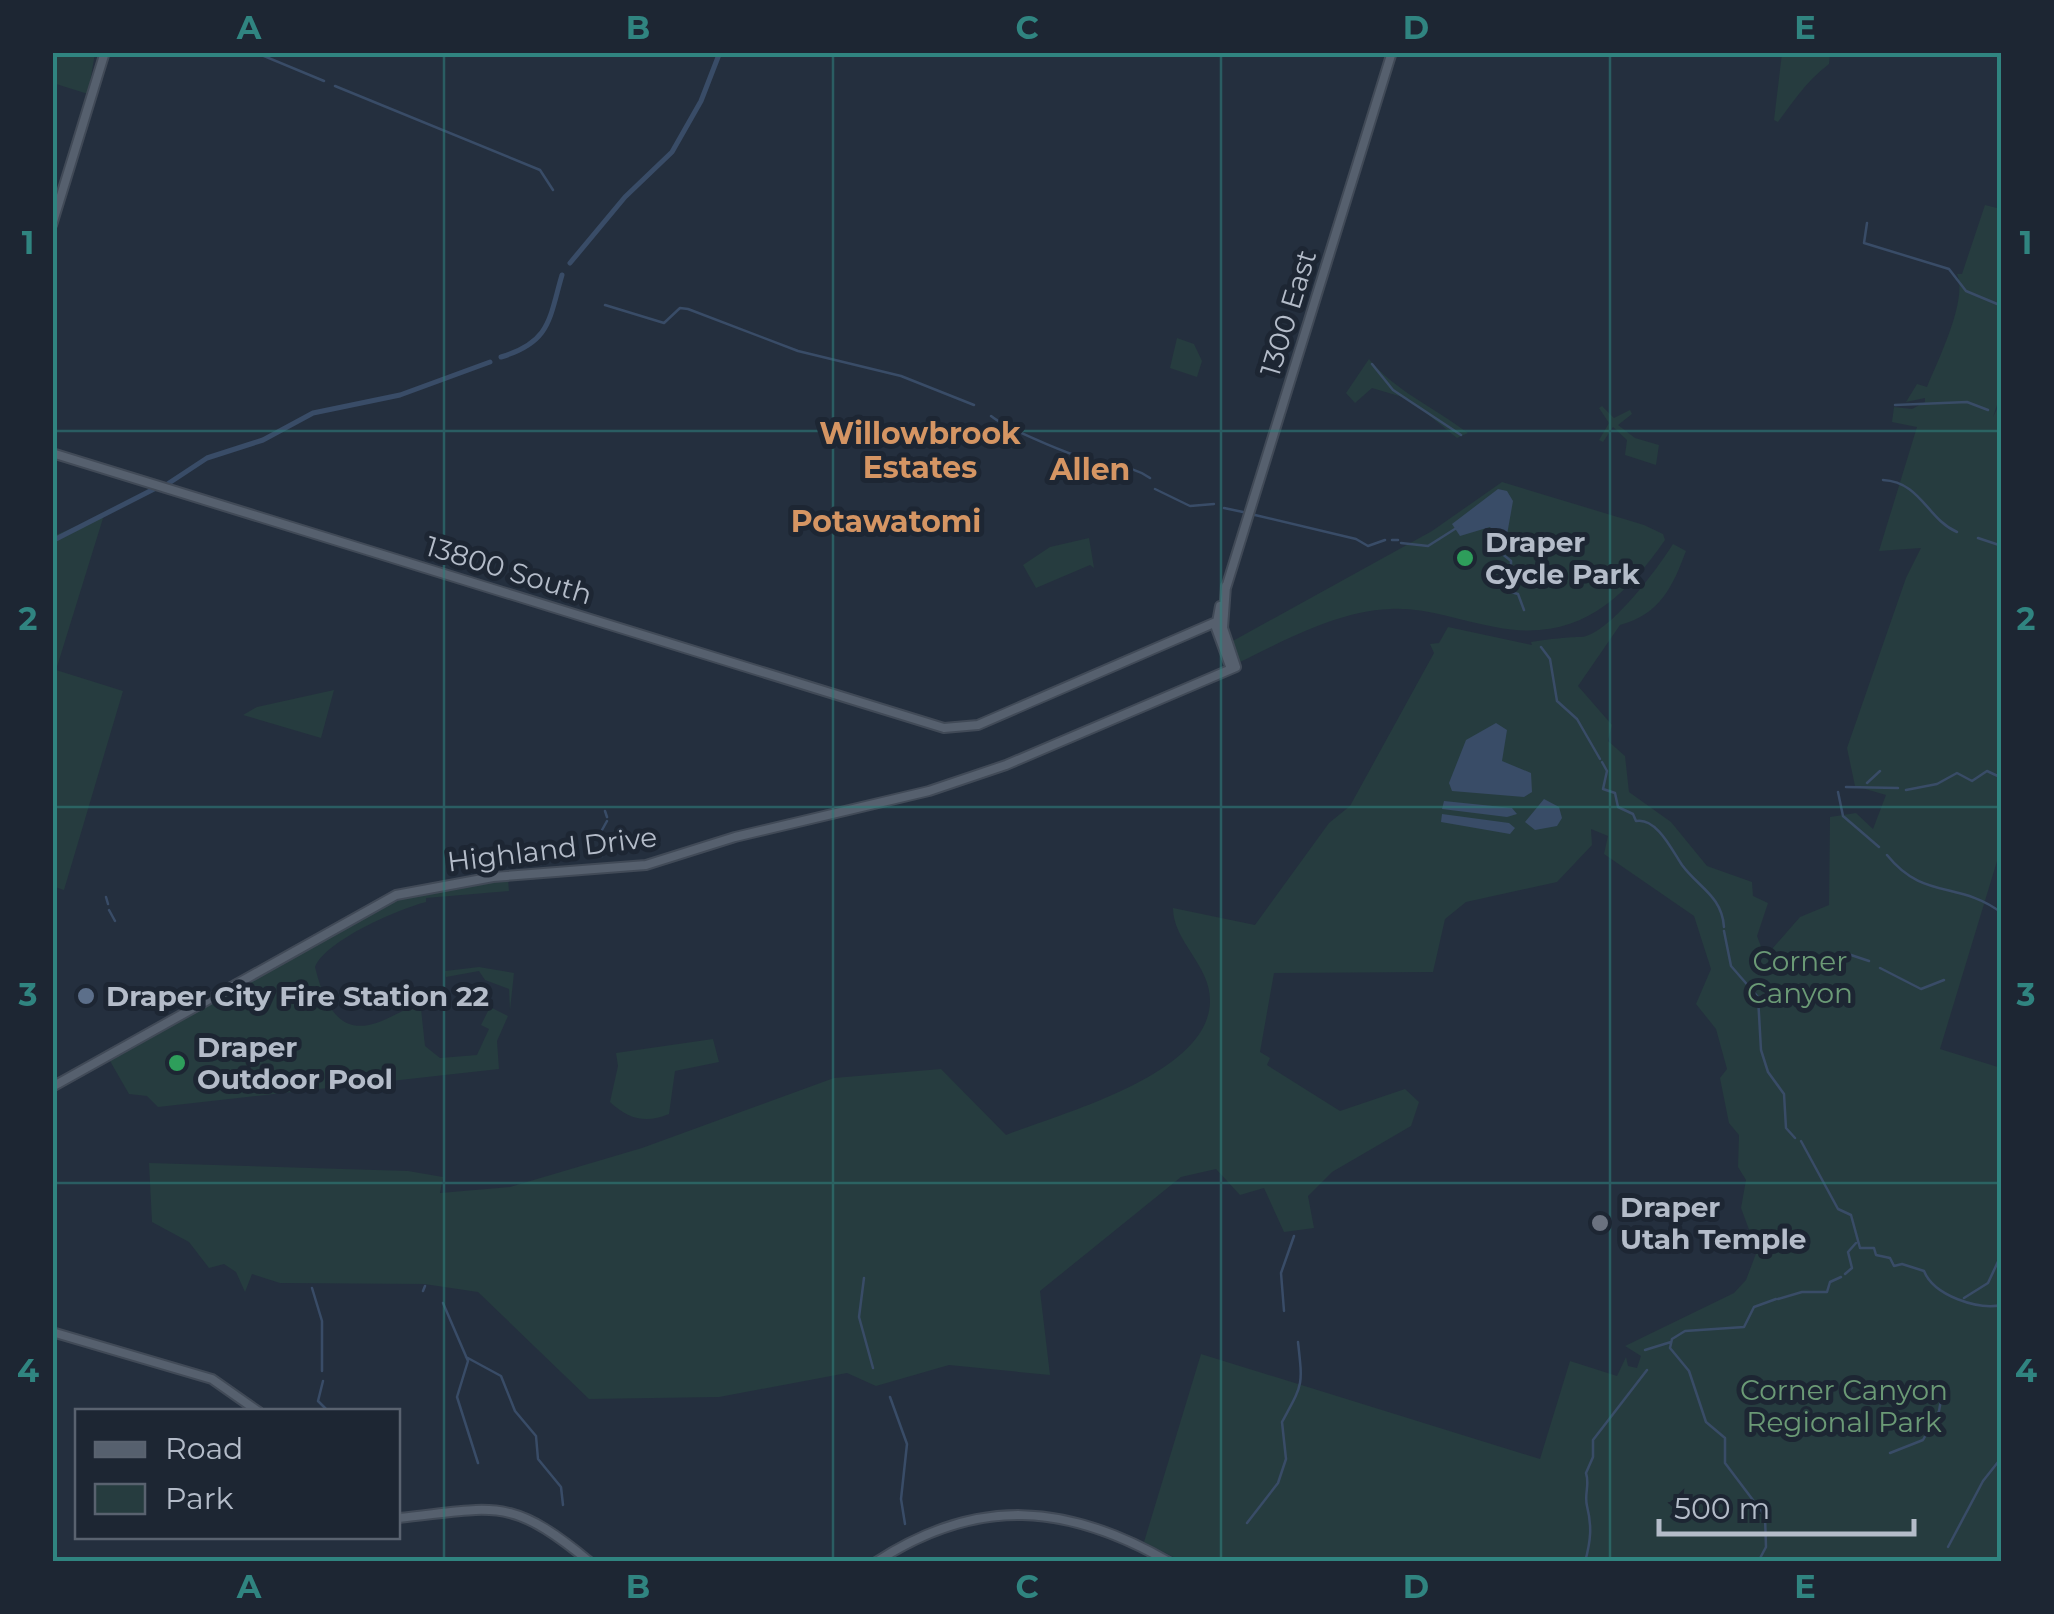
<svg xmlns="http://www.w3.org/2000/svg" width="2054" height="1614" font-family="Montserrat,sans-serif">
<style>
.green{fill:#263c3f}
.water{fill:#394c67}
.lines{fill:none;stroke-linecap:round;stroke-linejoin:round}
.stream{stroke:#394c67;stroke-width:2.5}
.canal{stroke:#394c67;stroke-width:5}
.major-casing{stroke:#414a57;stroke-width:12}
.major{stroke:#56606e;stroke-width:8}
.grid{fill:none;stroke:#308480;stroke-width:2.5;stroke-opacity:0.55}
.leisure-dot{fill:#2e9e5b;stroke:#1d2633;stroke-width:4}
.service-dot{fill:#5c6f8a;stroke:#1d2633;stroke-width:4}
.worship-dot{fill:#6b7280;stroke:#1d2633;stroke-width:4}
.labels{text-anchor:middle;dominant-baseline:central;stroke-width:10;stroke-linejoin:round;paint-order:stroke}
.street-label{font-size:28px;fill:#b4bcc9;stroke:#1d2633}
.poi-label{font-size:28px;font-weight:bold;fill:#b4bcc9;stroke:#1d2633;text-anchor:start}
.park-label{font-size:28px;fill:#6b9a76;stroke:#1d2633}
.neighbourhood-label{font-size:30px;font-weight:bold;fill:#d59563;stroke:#1d2633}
.neatline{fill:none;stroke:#308480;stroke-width:4}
.grid-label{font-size:32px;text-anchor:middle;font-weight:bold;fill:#308480}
</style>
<rect width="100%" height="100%" fill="#242f3e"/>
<path class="green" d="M 52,53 L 95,53 L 88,94 L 53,83 Z
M 1782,53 L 1830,53 L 1829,64 C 1805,82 1791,105 1778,122 L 1774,120 Z
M 1985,205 L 2001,209 L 2002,390 L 1993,417 L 2001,401 L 2001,848 L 1940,1049 L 2001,1068 L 2001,1561 L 1183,1562 L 1144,1542 L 1201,1354 L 1540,1459 L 1570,1361 L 1617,1376 L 1626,1357 L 1628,1366 L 1637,1368 L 1641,1356 L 1625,1346 L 1734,1293 L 1746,1280 L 1757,1251 L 1741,1208 L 1746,1180 L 1738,1167 L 1739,1135 L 1729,1123 L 1720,1078 L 1727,1069 L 1716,1029 L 1696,1004 L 1711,969 L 1694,916 L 1604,854 L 1608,836 L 1591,829 L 1592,845 L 1557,882 L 1466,902 L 1445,919 L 1433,972 L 1274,973 L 1260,1052 L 1270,1058 L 1267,1065 L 1340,1111 L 1405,1089 L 1419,1102 L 1411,1126 L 1332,1172 L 1308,1196 L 1314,1228 L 1284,1232 L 1264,1188 L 1240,1195 L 1216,1169 L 1181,1177 L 1040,1291 L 1050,1375 L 949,1365 L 876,1386 L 847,1373 L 719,1397 L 589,1399 L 478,1292 L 424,1284 L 280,1283 L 252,1274 L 245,1292 L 236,1272 L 224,1264 L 209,1268 L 189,1242 L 152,1222 L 149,1163 L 408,1171 L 443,1177 L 440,1193 L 510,1187 L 642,1148 L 834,1078 L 941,1069 L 1006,1135 C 1062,1113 1211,1074 1210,1000 C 1210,965 1173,941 1173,908 L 1255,925 L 1329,823 L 1350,806 L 1434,653 L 1430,644 L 1439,643 L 1448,627 L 1532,645 L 1531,642 C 1548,639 1571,637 1581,637 C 1609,635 1658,568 1673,544 L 1686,551 C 1672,588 1660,614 1620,625 L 1578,686 L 1612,725 L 1608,741 L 1625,756 L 1629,792 L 1671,822 L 1707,866 L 1752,882 L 1753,896 L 1768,903 L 1757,936 L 1765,957 L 1800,917 L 1829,905 L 1830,817 L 1856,813 L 1873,829 L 1886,795 L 1855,786 L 1847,748 L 1906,578 L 1921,548 L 1879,551 L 1917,427 L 1892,422 L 1894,407 L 1912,409 L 1925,402 L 1925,398 L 1906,402 L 1917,384 L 1927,387 C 1938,360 1968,300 1957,274 L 1962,274 Z
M 1177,338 L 1194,344 L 1202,361 L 1197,377 L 1170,368 Z
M 1369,359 C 1394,390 1435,408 1468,433 L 1457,438 L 1409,399 L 1372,388 L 1355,403 L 1346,393 Z
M 1602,406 L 1614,418 L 1630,410 L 1632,414 L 1618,425 L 1635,438 L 1659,445 L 1656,465 L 1625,455 L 1627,440 L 1613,427 L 1603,442 L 1599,440 L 1609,423 L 1599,408 Z
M 1502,482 L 1644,525 L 1663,534 L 1665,540 C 1622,602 1575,643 1495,627 C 1460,621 1426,607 1390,609 C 1338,611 1285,640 1240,662 L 1231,642 L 1432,531 Z
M 104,515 L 56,670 L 123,691 L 64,890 L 52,886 L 53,536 Z
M 1089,538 L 1094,568 L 1090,565 L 1036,588 L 1023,565 L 1050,547 Z
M 334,690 L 321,738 L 243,715 L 257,707 Z
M 508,879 L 509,891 L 426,898 L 426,902 C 399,909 326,940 315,967 C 338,1061 381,1022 441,989 L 438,998 L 427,1000 L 421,1009 L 425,1046 L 440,1058 L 477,1055 L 489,1029 L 481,1025 L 490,1007 L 508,1016 L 497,1041 L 499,1069 L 158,1107 L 147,1096 L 129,1094 L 110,1061 L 397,899 Z
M 479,967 L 514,973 L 510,1010 L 509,989 L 485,980 L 479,971 L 446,977 L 445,971 Z
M 713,1039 L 719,1062 L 675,1071 L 669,1114 C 646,1124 628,1119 610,1102 L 618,1066 L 616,1053 Z"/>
<path class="water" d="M 1498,489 L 1507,491 L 1513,501 L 1505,546 L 1490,527 L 1460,536 L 1452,524 Z
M 1496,723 L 1507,730 L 1502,761 L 1531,773 L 1532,792 L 1524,797 L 1452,791 L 1449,783 L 1466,740 Z
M 1544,799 L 1559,807 L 1562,818 L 1557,826 L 1535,830 L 1525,822 Z
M 1444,801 L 1512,808 L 1517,814 L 1507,817 L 1442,809 Z
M 1442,814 L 1509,823 L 1515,828 L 1510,834 L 1441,822 Z"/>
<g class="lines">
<path class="stream" d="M 254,52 L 324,81
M 335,86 L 540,170 L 553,190
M 1867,223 L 1864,243 L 1949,269 L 1966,291 L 2002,306
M 605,305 L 664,323 L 680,308 L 688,309 L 798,351 L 901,376 L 974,405
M 1372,364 L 1393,390 L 1461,435
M 1895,405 L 1967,402 L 1988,410
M 2000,413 L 2002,413
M 991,416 C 1007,429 1085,462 1106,464 C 1124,467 1135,468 1150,478
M 1883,480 C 1921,482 1927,519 1957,532
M 1155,489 L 1190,506 L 1214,504
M 1224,508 L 1243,512
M 1255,515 L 1356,539 L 1368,546 L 1385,540
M 1978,538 L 2002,546
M 1392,540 L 1398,540
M 1401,543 L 1428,546 L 1458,527
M 1505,546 L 1500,552 L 1511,561 L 1511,592 L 1518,594 L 1524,610
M 1541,647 L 1550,659 L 1557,701 L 1577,719 L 1600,759
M 1602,762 L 1607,771 L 1603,789 L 1615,793 L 1618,807 L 1633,814 L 1636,821 C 1657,817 1673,852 1682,865 C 1698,887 1722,896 1724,927
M 1867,783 L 1880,771
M 1846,787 L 1898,788
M 1906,790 L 1937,784 L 1957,773 L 1972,781 L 1987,771 L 2002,778
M 1838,792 L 1843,816 L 1879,847
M 605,811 L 607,817
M 602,830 L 607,821
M 1887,855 C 1924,901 1958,880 2002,913
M 602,856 L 608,842 L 604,834
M 106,897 L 108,904
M 109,910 L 115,921
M 1724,931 L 1731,966 L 1758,997 L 1761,1050 L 1768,1072 L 1784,1094 L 1786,1128 L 1795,1138
M 1842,952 L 1869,961
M 1880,968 L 1921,989 L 1944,980
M 1801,1141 L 1838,1209 L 1851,1215 L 1860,1248 L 1874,1248 L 1876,1255 L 1890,1258 L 1894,1266 L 1902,1264 L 1924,1271 C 1934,1296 1978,1310 2002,1305
M 1845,1274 L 1852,1268 L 1848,1252 L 1856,1243
M 864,1278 L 859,1317 L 873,1368
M 312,1288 L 322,1321 L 322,1371
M 423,1291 L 425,1286
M 1964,1298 L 1988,1283 L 2002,1253
M 1778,1299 L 1802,1292 L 1827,1292 L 1830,1282 L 1841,1277
M 443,1303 L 468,1361 L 457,1397 L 478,1463
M 1284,1311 L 1281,1273 L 1294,1236
M 1645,1350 L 1671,1342
M 466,1357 L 501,1376 L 515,1411 L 536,1436 L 538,1459 L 561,1487 L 563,1505
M 323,1381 L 318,1401 L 329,1412
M 890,1397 L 907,1444 L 901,1499 L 905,1524
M 1890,1453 L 1923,1440 L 1939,1411 L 1943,1389
M 1247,1523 L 1278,1483 L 1286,1459 L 1282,1422 C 1303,1383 1303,1387 1298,1342
M 1948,1547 L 1983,1481 L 2002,1457
M 1585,1562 C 1591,1540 1592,1526 1587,1506 C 1584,1494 1590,1485 1586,1473 L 1593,1457 L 1593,1440 L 1647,1370
M 1758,1562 L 1766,1547 L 1765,1516 L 1725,1463 L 1725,1438 L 1706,1422 L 1689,1371 L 1670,1348 L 1672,1339 L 1685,1331 L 1744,1327 L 1754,1307 L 1776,1299"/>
<path class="canal" d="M 570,263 L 625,197 L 672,152 L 701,101 L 720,52
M 501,357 C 551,342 549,319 562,275
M 166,485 L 207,458 L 263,440 L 313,413 L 400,395 L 490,362
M 52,541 L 156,488"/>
<g class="major-casing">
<path id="major" d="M 52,225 L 105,52
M 52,453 L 944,728 L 978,725 L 1216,622
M 1226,588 L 1392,52
M 1220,606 L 1216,628 L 1231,669
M 52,1087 L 396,895 L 493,877 L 646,865 L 735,837 L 929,791 L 1006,765 L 1236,667 L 1223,628 L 1226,586
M 52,1332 L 212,1379 L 259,1412
M 398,1518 C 496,1508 509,1495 590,1562
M 876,1562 C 977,1496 1067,1503 1169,1562"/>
</g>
<use href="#major" class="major"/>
</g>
<path class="grid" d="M 444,52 L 444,1562M 833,52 L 833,1562M 1221,52 L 1221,1562M 1610,52 L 1610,1562M 52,431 L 2002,431M 52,807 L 2002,807M 52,1183 L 2002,1183"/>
<g class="leisure-dot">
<circle cx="1465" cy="558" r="10"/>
<circle cx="177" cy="1063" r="10"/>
</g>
<circle class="service-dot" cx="86" cy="996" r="10"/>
<circle class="worship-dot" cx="1600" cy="1223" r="10"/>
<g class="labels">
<g class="street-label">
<text transform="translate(1288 313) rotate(-73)">1300 East</text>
<text transform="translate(509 570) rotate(17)">13800 South</text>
<text transform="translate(552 849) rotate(-7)">Highland Drive</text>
</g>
<g class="poi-label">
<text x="1485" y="542">Draper<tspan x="1485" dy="32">Cycle Park</tspan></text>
<text x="106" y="996">Draper City Fire Station 22</text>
<text x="197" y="1047">Draper<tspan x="197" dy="32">Outdoor Pool</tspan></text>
<text x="1620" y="1207">Draper<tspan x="1620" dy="32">Utah Temple</tspan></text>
</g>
<g class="park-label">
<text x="1800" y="961">Corner<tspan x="1800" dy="32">Canyon</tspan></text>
<text x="1844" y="1390">Corner Canyon<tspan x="1844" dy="32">Regional Park</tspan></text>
</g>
<g class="neighbourhood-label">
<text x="920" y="433">Willowbrook<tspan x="920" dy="34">Estates</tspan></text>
<text x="1090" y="469">Allen</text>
<text x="886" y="521">Potawatomi</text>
</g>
</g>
<rect width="2054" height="1614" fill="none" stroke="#1d2633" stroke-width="110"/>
<rect x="75" y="1409" width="325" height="130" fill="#1d2633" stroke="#59626f" stroke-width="2.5"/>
<rect x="95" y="1442" width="50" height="15" fill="#56606e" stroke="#59626f" stroke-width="2.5"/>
<text x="165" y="1459" font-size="30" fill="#b4bcc9">Road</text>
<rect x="95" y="1484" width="50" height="30" fill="#263c3f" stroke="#59626f" stroke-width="2.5"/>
<text x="165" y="1509" font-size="30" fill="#b4bcc9">Park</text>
<path d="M1659 1519v15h255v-15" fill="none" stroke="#b4bcc9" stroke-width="5"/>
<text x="1674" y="1519" font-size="30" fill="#b4bcc9" stroke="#1d2633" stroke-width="8" paint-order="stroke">500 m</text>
<rect x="55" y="55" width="1944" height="1504" class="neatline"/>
<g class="grid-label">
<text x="249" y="39">A</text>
<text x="638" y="39">B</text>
<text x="1027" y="39">C</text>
<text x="1416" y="39">D</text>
<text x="1805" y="39">E</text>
<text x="28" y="254">1</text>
<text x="2026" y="254">1</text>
<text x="28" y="630">2</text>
<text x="2026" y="630">2</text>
<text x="28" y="1006">3</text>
<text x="2026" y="1006">3</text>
<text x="28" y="1382">4</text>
<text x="2026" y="1382">4</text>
<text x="249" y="1598">A</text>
<text x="638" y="1598">B</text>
<text x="1027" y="1598">C</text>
<text x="1416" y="1598">D</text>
<text x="1805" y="1598">E</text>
</g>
</svg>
